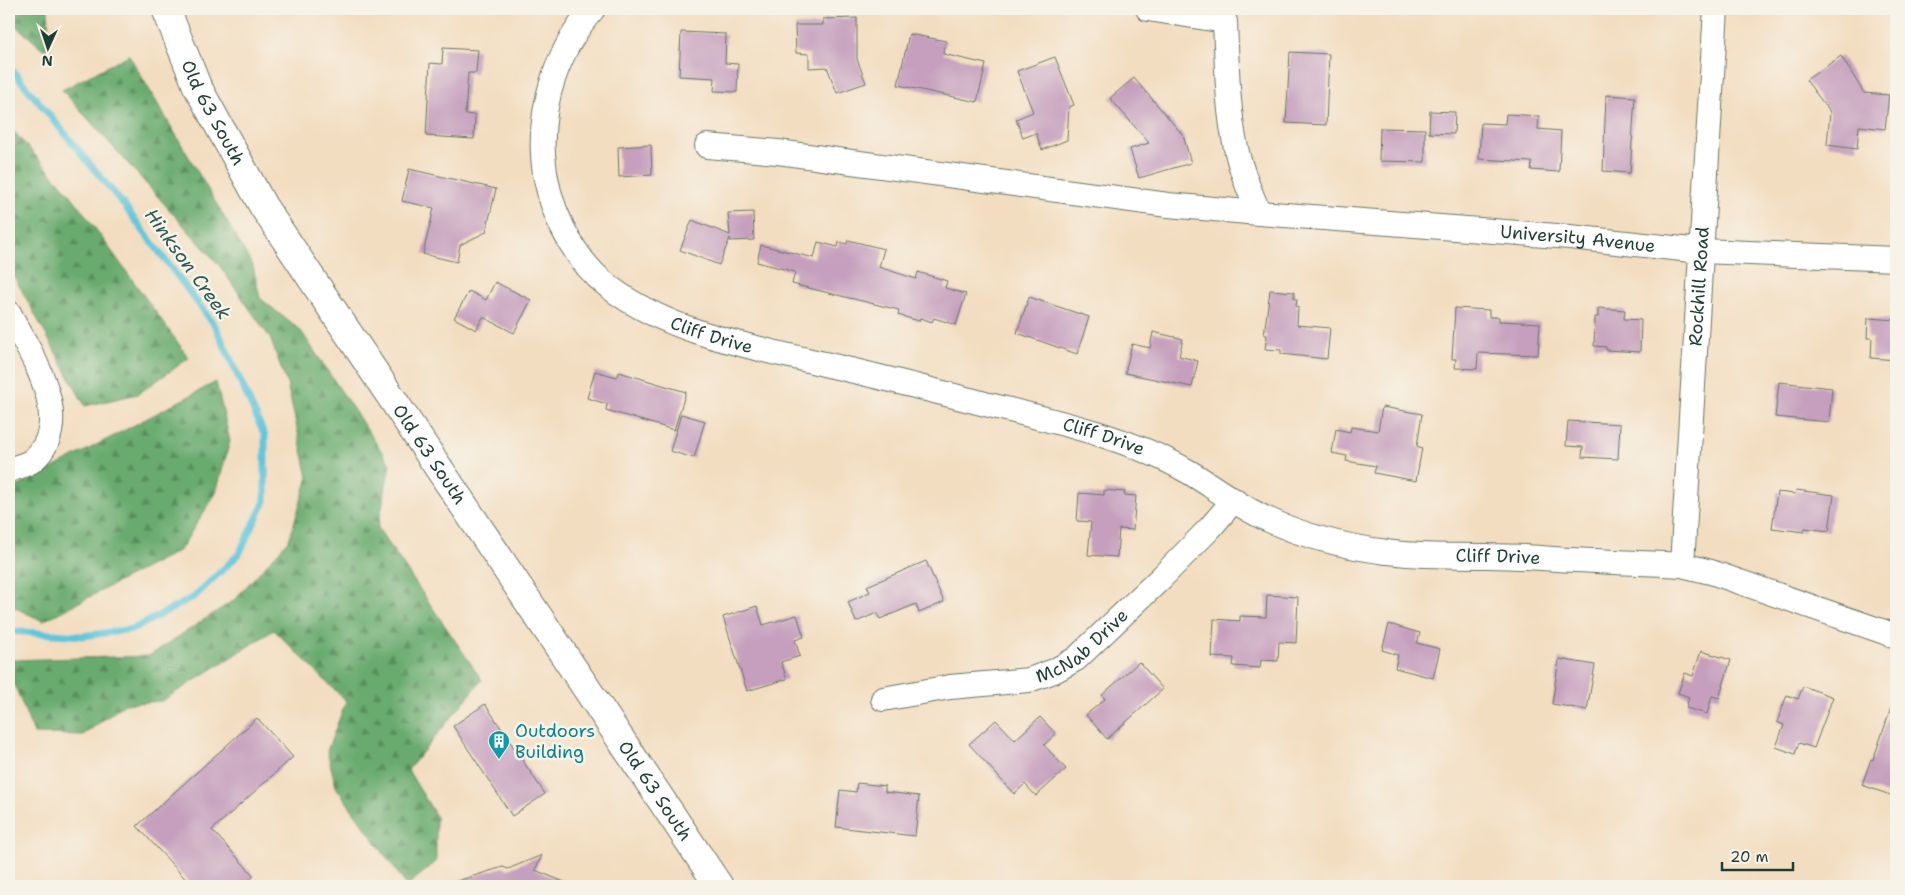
<svg xmlns="http://www.w3.org/2000/svg" width="1905" height="895" font-family="'Shantell Sans',sans-serif">
<style>
.forest{fill:url(#forest-firs);stroke:#447451}
.lines{fill:none;stroke-linecap:round;stroke-linejoin:round}
.stream{stroke:#5ec5db;stroke-width:7}
.building{fill:#c59fbd}
.minor-casing{stroke:#697565;stroke-width:26}
.major-casing{stroke:#697565;stroke-width:30}
.minor{stroke:#fff;stroke-width:24}
.major{stroke:#fff;stroke-width:28}
.labels{text-anchor:middle;dominant-baseline:central;stroke-width:5;stroke-linejoin:round;paint-order:stroke}
.street-label{font-size:18px;fill:#1f3d34;stroke:#f7f3e8}
.culture-label{font-size:18px;fill:#0d838f;stroke:#f7f3e8;text-anchor:start}
.water-label{font-size:19px;font-style:italic;fill:#2c5855;stroke:#f7f3e8}
</style>
<defs>
<pattern id="forest-firs" width="22" height="20" patternUnits="userSpaceOnUse" patternTransform="scale(1.25)"><rect width="22" height="20" fill="#69ab6e"/><path d="M5 1l3.5 6h-7zM16 11l3.5 6h-7z" fill="#568c5b"/></pattern>
</defs>
<rect width="100%" height="100%" fill="#f7f3e8"/>
<filter id="ink" filterUnits="userSpaceOnUse"><feTurbulence type="fractalNoise" baseFrequency=".02" numOctaves="2"/><feDisplacementMap in="SourceGraphic" scale="10" xChannelSelector="R" yChannelSelector="G"/><feConvolveMatrix kernelMatrix="1 2 1 2 8 2 1 2 1" color-interpolation-filters="sRGB"/></filter>
<filter id="wash" filterUnits="userSpaceOnUse"><feTurbulence type="fractalNoise" baseFrequency=".0096" numOctaves="4" result="noise"/><feDisplacementMap in="SourceGraphic" scale="20" xChannelSelector="R" yChannelSelector="G"/><feGaussianBlur stdDeviation="1.12" result="paint"/><feColorMatrix in="noise" values="0 0 0 0 0 0 0 0 0 0 0 0 0 0 0 0 0 1.4 0 .05"/><feComposite in="paint" operator="in"/></filter>
<g filter="url(#wash)">
<rect width="100%" height="100%" fill="#f3ddc0"/>
<path class="forest" d="M 9,9 L 48,9 L 50,55 L 9,20 Z
M 129,55 L 253,266 L 260,298 L 301,331 L 390,464 L 378,528 L 482,680 L 408,770 L 436,816 L 436,862 L 407,886 L 336,787 L 327,751 L 346,701 L 274,630 L 162,701 L 125,704 L 83,735 L 34,734 L 9,671 L 9,660 L 149,656 L 234,600 L 289,540 L 308,477 L 287,384 L 270,338 L 219,265 L 62,90 Z
M 9,126 L 71,195 L 189,358 L 138,394 L 85,406 L 9,267 Z
M 216,382 L 230,441 L 216,493 L 180,550 L 43,621 L 9,605 L 9,491 Z"/>
<g class="lines">
<path class="stream" d="M 9,66 L 123,204 L 216,327 L 265,436 L 265,501 L 239,554 L 194,597 L 133,629 L 82,636 L 9,631"/>
</g>
<g id="blocks">
<path class="building" d="M 857,18 L 857,59 L 866,83 L 837,93 L 827,67 L 809,68 L 809,54 L 796,53 L 795,25 L 823,25 L 823,19 Z
M 681,32 L 726,34 L 725,63 L 738,64 L 737,92 L 714,91 L 715,78 L 679,76 Z
M 909,34 L 946,41 L 943,54 L 986,64 L 977,102 L 898,85 Z
M 443,48 L 478,50 L 476,73 L 468,73 L 465,114 L 475,115 L 474,139 L 426,136 L 430,63 L 442,64 Z
M 1290,52 L 1329,54 L 1326,125 L 1286,123 Z
M 1841,56 L 1864,93 L 1889,95 L 1885,129 L 1859,126 L 1857,149 L 1827,145 L 1830,112 L 1806,80 Z
M 1055,57 L 1074,105 L 1069,107 L 1067,140 L 1042,150 L 1036,133 L 1023,138 L 1016,119 L 1033,112 L 1017,71 Z
M 1134,78 L 1183,135 L 1191,163 L 1139,178 L 1130,149 L 1149,143 L 1110,98 Z
M 1606,95 L 1635,97 L 1630,173 L 1603,171 Z
M 1430,111 L 1455,112 L 1454,134 L 1429,133 Z
M 1506,114 L 1539,116 L 1538,129 L 1561,131 L 1559,172 L 1531,170 L 1532,162 L 1479,159 L 1481,123 L 1505,124 Z
M 1380,128 L 1425,129 L 1425,162 L 1379,161 Z
M 651,145 L 652,175 L 619,177 L 618,147 Z
M 409,169 L 496,189 L 486,232 L 460,245 L 457,262 L 423,254 L 434,208 L 402,201 Z
M 753,212 L 754,240 L 730,241 L 730,238 L 719,265 L 680,250 L 692,220 L 730,235 L 728,213 Z
M 848,240 L 884,249 L 879,267 L 916,279 L 918,272 L 947,281 L 945,288 L 966,294 L 956,325 L 934,318 L 932,322 L 920,318 L 919,321 L 898,315 L 899,310 L 792,284 L 795,272 L 757,262 L 761,245 L 814,258 L 818,242 L 838,247 L 839,242 L 847,244 Z
M 495,282 L 531,300 L 514,333 L 483,317 L 476,330 L 454,318 L 469,291 L 486,300 Z
M 1270,290 L 1294,292 L 1294,299 L 1297,299 L 1296,306 L 1298,307 L 1297,325 L 1330,328 L 1327,359 L 1281,354 L 1281,350 L 1265,349 L 1267,335 L 1264,335 Z
M 1029,297 L 1089,317 L 1077,354 L 1017,333 Z
M 1455,308 L 1489,310 L 1489,317 L 1499,317 L 1499,321 L 1540,323 L 1538,355 L 1478,353 L 1477,369 L 1455,368 L 1456,359 L 1452,359 Z
M 1598,308 L 1625,310 L 1624,319 L 1641,320 L 1640,352 L 1606,350 L 1606,347 L 1594,346 L 1595,317 L 1598,317 Z
M 1868,318 L 1896,320 L 1896,360 L 1871,358 L 1872,338 L 1867,338 Z
M 1153,332 L 1183,339 L 1179,356 L 1198,361 L 1192,387 L 1125,373 L 1132,344 L 1150,348 Z
M 595,371 L 617,377 L 619,372 L 686,392 L 674,430 L 606,410 L 607,404 L 587,398 Z
M 1779,382 L 1832,388 L 1829,422 L 1775,417 Z
M 1382,407 L 1422,414 L 1417,446 L 1422,448 L 1416,481 L 1374,473 L 1376,466 L 1346,461 L 1347,456 L 1332,453 L 1336,429 L 1350,432 L 1351,427 L 1378,431 Z
M 681,414 L 705,421 L 694,458 L 670,451 Z
M 1568,421 L 1620,424 L 1618,459 L 1582,457 L 1583,447 L 1566,446 Z
M 1104,490 L 1125,492 L 1124,495 L 1136,496 L 1133,530 L 1119,529 L 1117,557 L 1088,555 L 1091,522 L 1077,521 L 1079,493 L 1104,495 Z
M 1796,490 L 1834,495 L 1829,531 L 1805,528 L 1804,532 L 1772,528 L 1777,492 L 1795,494 Z
M 926,561 L 944,602 L 919,613 L 916,604 L 880,619 L 877,613 L 856,622 L 848,602 L 870,592 L 867,586 Z
M 1267,595 L 1298,597 L 1296,643 L 1279,642 L 1278,661 L 1261,660 L 1260,668 L 1233,666 L 1234,658 L 1212,657 L 1214,619 L 1240,621 L 1240,616 L 1266,617 Z
M 757,606 L 763,625 L 797,615 L 804,637 L 795,640 L 800,656 L 781,662 L 787,679 L 747,691 L 723,617 Z
M 1389,624 L 1420,633 L 1417,643 L 1440,649 L 1433,678 L 1395,668 L 1398,655 L 1382,650 Z
M 1701,651 L 1731,660 L 1719,698 L 1712,696 L 1707,714 L 1686,708 L 1689,697 L 1678,693 L 1685,673 L 1693,676 Z
M 1559,659 L 1595,665 L 1587,710 L 1552,704 Z
M 1139,662 L 1163,689 L 1107,739 L 1086,715 L 1105,699 L 1102,695 Z
M 1803,686 L 1833,697 L 1814,748 L 1799,743 L 1795,754 L 1776,747 L 1784,725 L 1777,722 L 1787,695 L 1798,699 Z
M 1893,702 L 1896,702 L 1896,797 L 1862,785 L 1871,759 L 1873,760 Z
M 485,704 L 545,794 L 512,816 L 453,726 Z
M 1040,717 L 1056,734 L 1044,745 L 1066,769 L 1036,796 L 1025,784 L 1014,794 L 969,744 L 996,720 L 1015,740 Z
M 257,718 L 293,757 L 212,830 L 254,876 L 242,886 L 192,886 L 137,826 Z
M 857,783 L 885,786 L 885,792 L 919,796 L 915,836 L 836,827 L 840,790 L 856,792 Z
M 542,855 L 535,870 L 574,886 L 455,886 L 454,882 L 503,867 L 508,869 Z"/>
</g>
</g>
<g filter="url(#ink)">
<use href="#blocks" fill-opacity="0" stroke="#697565" stroke-width="1"/>
<g class="lines">
<g class="minor-casing">
<g id="minor">
<path id="s1" d="M 593,9 C 558,49 540,102 543,155 C 546,203 570,257 609,287 C 671,334 750,346 824,364 C 878,376 931,390 985,404 C 1022,413 1060,422 1096,433 C 1128,443 1160,455 1189,472 C 1216,488 1241,508 1269,520 C 1306,537 1348,547 1387,552 C 1420,557 1454,555 1488,556 C 1524,556 1560,560 1596,561 C 1625,563 1653,563 1682,565 L 1711,572 L 1896,636"/>
<path d="M 1148,9 L 1225,21 C 1227,64 1227,107 1236,148 C 1241,171 1250,192 1259,213"/>
<path id="s2" d="M 707,146 L 778,152 L 1168,205 L 1259,213 L 1570,237 L 1701,251 L 1896,259"/>
<path d="M 9,313 C 30,353 77,421 33,460 C 27,465 16,467 9,470"/>
<path id="s3" d="M 1682,565 L 1716,9"/>
<path id="s4" d="M 883,699 L 950,687 L 1029,680 L 1054,671 L 1076,659 L 1162,577 L 1210,528 L 1234,500"/>
</g>
</g>
<g class="major-casing">
<g id="major">
<path id="s5" d="M 166,9 L 197,86 L 263,206 L 719,886"/>
</g>
</g>
<use href="#minor" class="minor"/>
<use href="#major" class="major"/>
</g>
</g>
<defs>
<g id="building-pin" transform="scale(1.125)"><path d="M0 17L-7.5 6A9.5 9.5 0 1 1 7.5 6Z" fill="#0f9aa8" stroke="#f7f3e8"/><path d="M-4-6H4V6H1V3H-1V6H-4ZM-2.5-4.3h1.7v1.8h-1.7ZM.8-4.3h1.7v1.8H.8ZM-2.5-1h1.7V.8h-1.7ZM.8-1h1.7V.8H.8Z" fill="#fff"/></g>
</defs>
<g fill-rule="evenodd">
<use href="#building-pin" x="499" y="741"/>
</g>
<g class="labels">
<g class="street-label">
<text stroke="none"><textPath href="#s5" startOffset="114">Old 63 South</textPath></text>
<text stroke="none"><textPath href="#s2" startOffset="876">University Avenue</textPath></text>
<text stroke="none"><textPath href="#s3" startOffset="279">Rockhill Road</textPath></text>
<text stroke="none"><textPath href="#s1" startOffset="424">Cliff Drive</textPath></text>
<text stroke="none"><textPath href="#s1" startOffset="829">Cliff Drive</textPath></text>
<text stroke="none"><textPath href="#s5" startOffset="519">Old 63 South</textPath></text>
<text stroke="none"><textPath href="#s1" startOffset="1249">Cliff Drive</textPath></text>
<text stroke="none"><textPath href="#s4" startOffset="211">McNab Drive</textPath></text>
<text stroke="none"><textPath href="#s5" startOffset="924">Old 63 South</textPath></text>
</g>
<g class="culture-label">
<text x="515" y="731">Outdoors<tspan x="515" dy="21">Building</tspan></text>
</g>
<g class="water-label">
<text transform="translate(188 264) rotate(54)">Hinkson Creek</text>
</g>
</g>
<rect width="1905" height="895" fill="none" stroke="#f7f3e8" stroke-width="30"/>
<g transform="translate(48 48) rotate(183)" stroke="#f7f3e8" stroke-width="4" paint-order="stroke">
<path d="M0-4L9 19L0 12L-9 19Z" fill="#1f3d34"/>
<text y="-8" font-size="14" font-weight="bold" text-anchor="middle" fill="#1f3d34">N</text>
</g>
<path d="M1722 862v8h71v-8" fill="none" stroke="#1f3d34" stroke-width="2.5"/>
<text x="1730" y="862" font-size="15" fill="#1f3d34" stroke="#f7f3e8" stroke-width="4" paint-order="stroke">20 m</text>
</svg>
